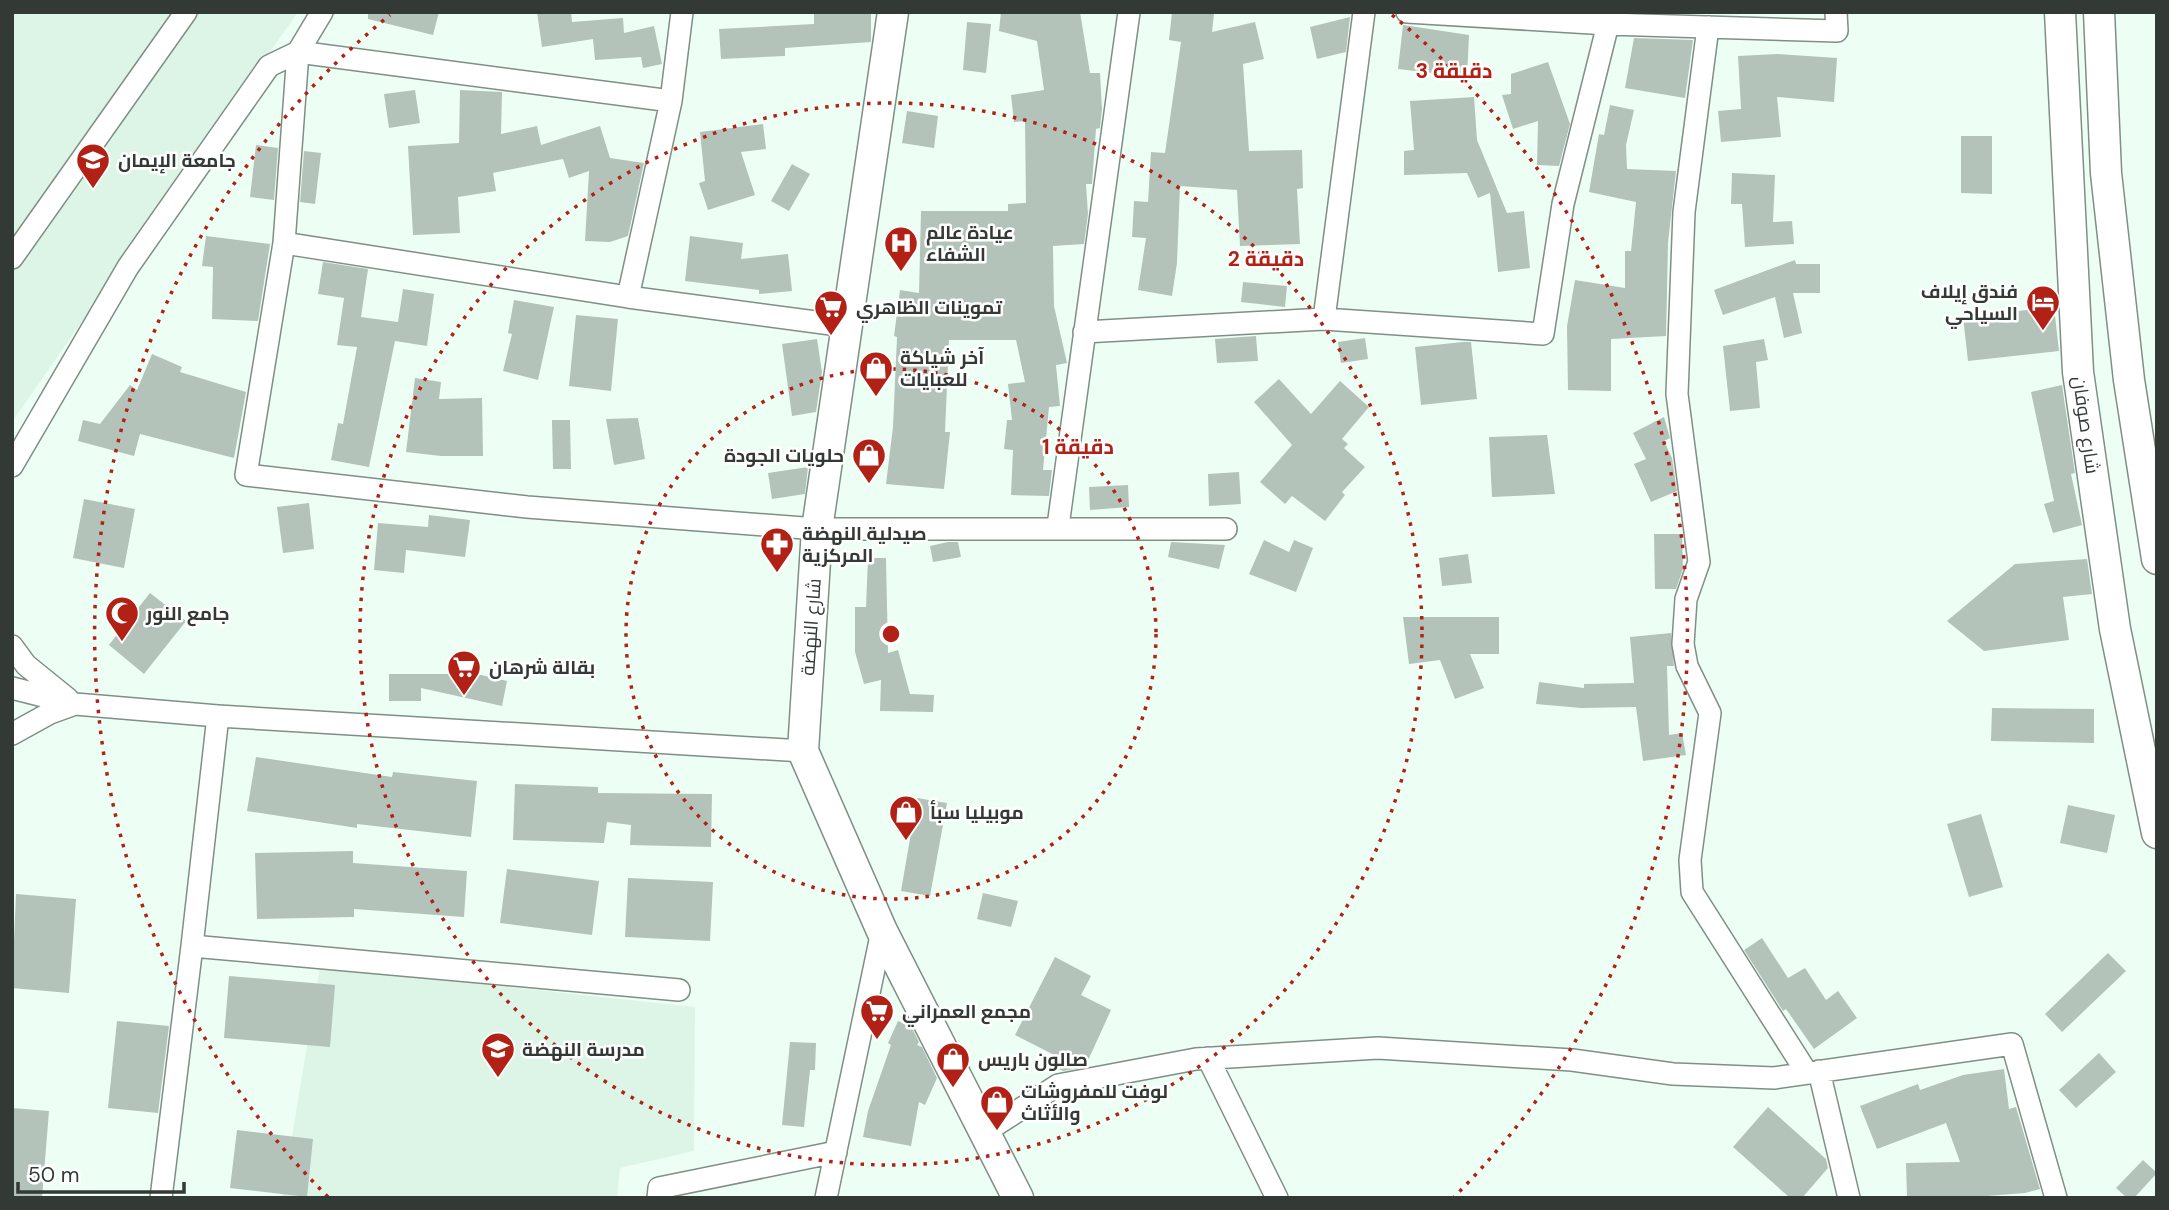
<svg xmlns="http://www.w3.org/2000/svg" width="2169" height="1210" font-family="'DM Sans',Cairo,sans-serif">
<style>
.built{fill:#ddf5e6}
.building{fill:#b3c3b9}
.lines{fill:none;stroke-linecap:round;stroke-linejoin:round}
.street-casing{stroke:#7f8f85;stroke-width:24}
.secondary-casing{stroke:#7f8f85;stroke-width:33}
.street{stroke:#fff;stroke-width:21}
.secondary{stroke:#fff;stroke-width:30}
.ring{fill:none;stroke:#b12116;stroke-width:3.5;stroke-dasharray:3.5 7}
.labels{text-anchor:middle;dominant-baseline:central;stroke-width:5;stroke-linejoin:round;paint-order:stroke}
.poi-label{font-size:19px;font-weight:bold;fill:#333a36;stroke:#fff;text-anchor:start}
.street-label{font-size:19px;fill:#333a36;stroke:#fff}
.centre{fill:#b12116;stroke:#fff;stroke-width:3.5}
.ring-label{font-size:21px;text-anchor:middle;font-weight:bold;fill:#b12116;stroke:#fff;stroke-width:5;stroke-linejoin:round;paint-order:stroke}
</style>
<rect width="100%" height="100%" fill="#edfff4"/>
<path class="built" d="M 12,12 L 298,12 L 12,422 Z
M 320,967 L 695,1007 L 694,1151 L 620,1168 L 617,1198 L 282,1198 Z"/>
<path class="building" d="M 368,12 L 439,12 L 433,35 L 368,19 Z
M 537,12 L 571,12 L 572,22 L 623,18 L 624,33 L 654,26 L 662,64 L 643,68 L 641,57 L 595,60 L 593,39 L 542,47 Z
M 814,12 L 871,12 L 871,42 L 785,48 L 785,56 L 721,59 L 719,29 L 814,24 Z
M 1001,12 L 1080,12 L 1090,73 L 1100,73 L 1102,109 L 1100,128 L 1096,129 L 1092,184 L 1086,184 L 1088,214 L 1084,244 L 1053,246 L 1054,306 L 1067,363 L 1056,365 L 1060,406 L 1049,407 L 1043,470 L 1052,470 L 1049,496 L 1011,495 L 1013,450 L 1004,449 L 1007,420 L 1012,420 L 1008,384 L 1025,382 L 1016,340 L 949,340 L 945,432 L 950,432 L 944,489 L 886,484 L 893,427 L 897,337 L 894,336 L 900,290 L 919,293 L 921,211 L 1008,211 L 1008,204 L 1026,203 L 1025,121 L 1014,122 L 1011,95 L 1044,90 L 1037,41 L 999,31 Z
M 1172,12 L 1214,14 L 1212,32 L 1255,22 L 1264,59 L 1243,64 L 1249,151 L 1302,150 L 1303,188 L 1297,189 L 1300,244 L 1240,246 L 1237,190 L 1180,186 L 1177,263 L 1172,296 L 1138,290 L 1146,238 L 1132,237 L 1134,201 L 1148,202 L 1151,152 L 1165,153 L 1181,42 L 1169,40 Z
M 1350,17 L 1346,52 L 1317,59 L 1310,27 Z
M 967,22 L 991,24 L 986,73 L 963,70 Z
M 1403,25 L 1469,35 L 1467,77 L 1398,69 Z
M 1634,38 L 1693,40 L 1685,98 L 1625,88 Z
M 1777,54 L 1837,58 L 1834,102 L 1777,97 L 1781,137 L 1721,142 L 1718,111 L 1741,109 L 1738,56 Z
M 1548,62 L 1570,124 L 1559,166 L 1537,165 L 1538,121 L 1513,129 L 1502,95 L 1511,94 L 1511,74 Z
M 415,90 L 420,123 L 389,128 L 384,94 Z
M 460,90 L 502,92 L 501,134 L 537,126 L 541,145 L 600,126 L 610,158 L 644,163 L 628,236 L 610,242 L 585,241 L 589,171 L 569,178 L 563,159 L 493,173 L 496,191 L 458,197 L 460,233 L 413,235 L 408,146 L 459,143 Z
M 1474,97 L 1477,140 L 1507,213 L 1524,211 L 1530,268 L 1498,272 L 1490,193 L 1478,198 L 1467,173 L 1404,175 L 1404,151 L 1414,150 L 1410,101 Z
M 1610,105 L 1634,110 L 1626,145 L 1627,169 L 1676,171 L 1668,243 L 1666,336 L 1611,339 L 1611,391 L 1568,390 L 1567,326 L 1575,280 L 1625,288 L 1625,251 L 1631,251 L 1636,202 L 1589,192 L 1599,134 L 1604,135 Z
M 907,111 L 938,116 L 934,148 L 902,143 Z
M 763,124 L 766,149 L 741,152 L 755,195 L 708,210 L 699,183 L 705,181 L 700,132 Z
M 1961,136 L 1992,136 L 1992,194 L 1961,193 Z
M 256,145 L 278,148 L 274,200 L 250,197 Z
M 304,151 L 321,153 L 315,204 L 300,202 Z
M 792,164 L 810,174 L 789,211 L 771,201 Z
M 1732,173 L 1775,175 L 1773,222 L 1792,221 L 1794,244 L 1745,247 L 1742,204 L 1731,204 Z
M 206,236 L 270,244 L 258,321 L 212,319 L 213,267 L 202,266 Z
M 690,236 L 743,243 L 741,259 L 788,254 L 792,291 L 759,294 L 759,290 L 685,281 Z
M 1795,260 L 1796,264 L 1820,264 L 1820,293 L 1793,293 L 1802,333 L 1784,338 L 1775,297 L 1723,315 L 1714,290 Z
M 323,262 L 368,269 L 361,317 L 398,322 L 403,289 L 434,294 L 427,346 L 395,341 L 369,467 L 331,460 L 338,423 L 343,424 L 357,347 L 337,345 L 344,298 L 318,294 Z
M 1243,282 L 1287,286 L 1285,307 L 1241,302 Z
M 514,300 L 554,307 L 538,380 L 503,371 L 512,334 L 508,333 Z
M 2054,307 L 2059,351 L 1968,361 L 1963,317 Z
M 576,315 L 618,319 L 611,391 L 569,386 Z
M 1256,336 L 1258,361 L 1217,363 L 1215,339 Z
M 1365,338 L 1368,359 L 1341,363 L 1338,342 Z
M 817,339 L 822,372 L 816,412 L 792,416 L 782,344 Z
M 1764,339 L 1768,360 L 1756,362 L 1760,408 L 1730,411 L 1723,346 Z
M 1463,342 L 1471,342 L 1477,399 L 1421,405 L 1415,347 Z
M 152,354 L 182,367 L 180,372 L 246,392 L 234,458 L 140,434 L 134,456 L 78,441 L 83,420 L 100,424 L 130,385 L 137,390 Z
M 415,378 L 441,382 L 439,399 L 482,398 L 483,456 L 441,456 L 406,452 Z
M 1279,379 L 1311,414 L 1340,381 L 1369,407 L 1342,439 L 1348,444 L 1344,448 L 1365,467 L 1342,492 L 1345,495 L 1325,521 L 1292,496 L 1285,504 L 1260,482 L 1292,445 L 1254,402 Z
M 2062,385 L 2075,473 L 2071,474 L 2082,525 L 2053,533 L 2044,504 L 2054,501 L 2031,392 Z
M 1664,417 L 1670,438 L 1664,441 L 1672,458 L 1677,491 L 1651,502 L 1634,464 L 1646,459 L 1633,433 Z
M 638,418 L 645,459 L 614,465 L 606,419 Z
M 552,420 L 570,420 L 571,469 L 553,469 Z
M 1547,435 L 1555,494 L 1492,497 L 1489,437 Z
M 808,467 L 805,494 L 772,499 L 768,473 Z
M 1239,472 L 1241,504 L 1209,506 L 1208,474 Z
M 1128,485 L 1129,507 L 1090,510 L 1089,487 Z
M 84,499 L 135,509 L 124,568 L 73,558 Z
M 309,503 L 314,549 L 283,553 L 277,507 Z
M 429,515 L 470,520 L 465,557 L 406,550 L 404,573 L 374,570 L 378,523 L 428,527 Z
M 1654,534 L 1682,534 L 1683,569 L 1676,589 L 1655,589 Z
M 1264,540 L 1289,552 L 1294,540 L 1313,548 L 1296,592 L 1249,574 Z
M 948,542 L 958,542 L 961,557 L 933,562 L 930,546 Z
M 1171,542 L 1225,545 L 1219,569 L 1168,557 Z
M 1468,554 L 1472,583 L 1442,586 L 1439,558 Z
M 868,558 L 886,558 L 888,653 L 898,650 L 910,694 L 934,695 L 933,712 L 880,711 L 881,680 L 864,684 L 855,652 L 855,607 L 866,607 Z
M 2087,559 L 2092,594 L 2063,597 L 2069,640 L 1984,651 L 1947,621 L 2015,564 Z
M 150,593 L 186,621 L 144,674 L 109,645 Z
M 1403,617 L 1499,617 L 1499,654 L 1470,654 L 1484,688 L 1455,699 L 1440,660 L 1409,664 Z
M 1671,633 L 1674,666 L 1667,666 L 1669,735 L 1682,733 L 1686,755 L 1643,761 L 1636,707 L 1581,708 L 1536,704 L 1539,682 L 1584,688 L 1584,684 L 1634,683 L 1630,637 Z
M 451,668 L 507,681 L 502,706 L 421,688 L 421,701 L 389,701 L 389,674 L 449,674 Z
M 1992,708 L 2094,709 L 2094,743 L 1991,741 Z
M 256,757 L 392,777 L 393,772 L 477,781 L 471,837 L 357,824 L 357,828 L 247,811 Z
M 515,784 L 598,787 L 598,793 L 712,794 L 711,847 L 630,845 L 631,825 L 607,822 L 604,843 L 513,840 Z
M 917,798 L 947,803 L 930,896 L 901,891 Z
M 2068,805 L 2115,815 L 2107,853 L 2060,843 Z
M 1981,814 L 2003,887 L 1969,897 L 1947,824 Z
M 353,851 L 353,863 L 467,871 L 464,917 L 354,909 L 354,917 L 257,919 L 255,853 Z
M 507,869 L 599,881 L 592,935 L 500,923 Z
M 628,878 L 713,882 L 710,941 L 625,937 Z
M 983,893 L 1018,901 L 1011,927 L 977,919 Z
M 16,894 L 76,899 L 69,993 L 12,988 Z
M 1762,938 L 1788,978 L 1805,968 L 1826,1000 L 1838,991 L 1857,1018 L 1814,1049 L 1786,1009 L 1783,1011 L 1744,950 Z
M 2108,953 L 2126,971 L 2062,1032 L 2045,1014 Z
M 1055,957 L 1091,976 L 1081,995 L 1111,1010 L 1085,1067 L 1063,1071 L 1054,1067 L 1058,1057 L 1015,1035 Z
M 229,976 L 335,985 L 330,1047 L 224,1038 Z
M 117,1021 L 169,1026 L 158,1113 L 108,1108 Z
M 898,1021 L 911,1026 L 919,1042 L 917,1045 L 922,1047 L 937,1078 L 925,1105 L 919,1102 L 911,1146 L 863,1137 L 868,1111 L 891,1045 L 888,1043 Z
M 790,1042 L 816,1043 L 815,1070 L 810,1070 L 804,1127 L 782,1125 Z
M 2099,1053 L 2116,1072 L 2076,1108 L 2059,1090 Z
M 2004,1069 L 2009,1109 L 2016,1107 L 2040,1189 L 2025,1193 L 1962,1198 L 1907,1198 L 1906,1163 L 1960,1162 L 1946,1123 L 1877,1149 L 1860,1106 L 1918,1084 L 1920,1090 L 1963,1075 Z
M 1768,1107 L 1826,1159 L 1828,1168 L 1802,1198 L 1790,1198 L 1733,1147 Z
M 12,1108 L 49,1111 L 42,1198 L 12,1198 Z
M 237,1130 L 313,1139 L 307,1197 L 230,1188 Z
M 2143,1160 L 2157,1173 L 2134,1198 L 2127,1198 L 2116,1188 Z"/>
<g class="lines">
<g class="street-casing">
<path id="street" d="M 322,12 L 298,52 L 284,243 L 246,475 L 527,507 L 817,529 L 1226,529
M 1407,12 L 1608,24 L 1837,31 L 1836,12
M 1708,27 L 1684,212 L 1677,394 L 1699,562 L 1686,599 L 1683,644 L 1687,666 L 1710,713 L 1690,860 L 1692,892 L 1807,1073
M 284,243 L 628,297 L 846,326
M 12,258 L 186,12
M 628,297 L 671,101 L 682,12
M 1324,319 L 1364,12
M 1084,332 L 1324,319 L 1543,334 L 1563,204 L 1608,24
M 12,466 L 128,267 L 269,66 L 298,52 L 671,101
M 1058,526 L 1129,12
M 12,646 L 26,665 L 68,699
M 12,688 L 75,704 L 218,716 L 803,751
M 12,734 L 50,713 L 75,704
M 192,946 L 218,716
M 1208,1058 L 1277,1198
M 1819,1071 L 1849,1198
M 985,1132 L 1058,1085 L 1196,1059 L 1378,1048 L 1572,1060 L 1673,1074 L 1774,1078 L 2012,1044 L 2056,1198
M 161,1198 L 192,946 L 679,990
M 658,1198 L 659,1188 L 836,1152
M 826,1198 L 882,931"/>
</g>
<g class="secondary-casing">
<path id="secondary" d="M 893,12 L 817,529 L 803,751 L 882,931 L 1018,1198
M 2060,12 L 2078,372 L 2115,629 L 2157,833
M 2099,12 L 2106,173 L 2129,380 L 2157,559"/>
</g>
<use href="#street" class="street"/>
<use href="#secondary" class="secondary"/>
</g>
<g class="ring">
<circle cx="891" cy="634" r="265"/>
<circle cx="891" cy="634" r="531"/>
<path d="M328 1197A796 796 0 0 1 390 15M1392 15A796 796 0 0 1 1454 1197"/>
</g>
<defs>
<g id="university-pin" transform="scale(1.75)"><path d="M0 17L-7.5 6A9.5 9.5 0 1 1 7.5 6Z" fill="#b12116" stroke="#fff"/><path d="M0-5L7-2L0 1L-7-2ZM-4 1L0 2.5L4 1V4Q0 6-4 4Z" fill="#fff"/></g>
<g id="hospital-pin" transform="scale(1.75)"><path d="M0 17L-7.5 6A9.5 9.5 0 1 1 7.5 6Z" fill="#b12116" stroke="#fff"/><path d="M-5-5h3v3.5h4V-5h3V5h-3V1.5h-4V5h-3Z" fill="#fff"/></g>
<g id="hotel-pin" transform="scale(1.75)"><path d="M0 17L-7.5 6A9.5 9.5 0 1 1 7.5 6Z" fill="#b12116" stroke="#fff"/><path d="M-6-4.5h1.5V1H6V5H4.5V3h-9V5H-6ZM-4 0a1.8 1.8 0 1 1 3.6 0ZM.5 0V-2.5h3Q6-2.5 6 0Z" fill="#fff"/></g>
<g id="supermarket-pin" transform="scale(1.75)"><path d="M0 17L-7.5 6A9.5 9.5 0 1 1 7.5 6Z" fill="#b12116" stroke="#fff"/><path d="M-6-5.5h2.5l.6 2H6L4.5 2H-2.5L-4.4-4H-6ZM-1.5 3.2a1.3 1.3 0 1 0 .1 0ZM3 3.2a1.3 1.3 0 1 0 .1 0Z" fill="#fff"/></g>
<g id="shop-pin" transform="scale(1.75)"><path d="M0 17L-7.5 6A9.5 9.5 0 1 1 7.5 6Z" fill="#b12116" stroke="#fff"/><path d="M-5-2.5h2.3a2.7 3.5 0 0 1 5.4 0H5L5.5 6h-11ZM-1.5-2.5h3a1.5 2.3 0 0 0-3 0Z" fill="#fff"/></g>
<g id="pharmacy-pin" transform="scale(1.75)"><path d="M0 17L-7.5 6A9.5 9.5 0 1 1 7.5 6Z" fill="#b12116" stroke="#fff"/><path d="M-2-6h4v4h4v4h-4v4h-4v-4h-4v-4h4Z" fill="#fff"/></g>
<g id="mosque-pin" transform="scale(1.75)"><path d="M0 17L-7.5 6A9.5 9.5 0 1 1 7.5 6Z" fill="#b12116" stroke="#fff"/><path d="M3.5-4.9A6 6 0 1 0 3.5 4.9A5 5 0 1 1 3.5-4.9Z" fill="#fff"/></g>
<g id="school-pin" transform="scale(1.75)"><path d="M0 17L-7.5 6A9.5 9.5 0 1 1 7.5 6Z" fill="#b12116" stroke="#fff"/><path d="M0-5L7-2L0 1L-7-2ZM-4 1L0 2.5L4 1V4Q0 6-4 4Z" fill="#fff"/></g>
</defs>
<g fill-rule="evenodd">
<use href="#university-pin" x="93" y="160"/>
<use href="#hospital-pin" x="901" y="243"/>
<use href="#hotel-pin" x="2043" y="302"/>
<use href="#supermarket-pin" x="831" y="307"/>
<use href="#shop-pin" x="876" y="368"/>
<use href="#shop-pin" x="869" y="455"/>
<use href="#pharmacy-pin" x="777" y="544"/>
<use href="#mosque-pin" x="122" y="613"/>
<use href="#supermarket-pin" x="464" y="667"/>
<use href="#shop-pin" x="906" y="812"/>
<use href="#supermarket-pin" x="877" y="1011"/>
<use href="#school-pin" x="498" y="1049"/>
<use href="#shop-pin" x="953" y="1059"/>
<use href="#shop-pin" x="997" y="1102"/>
</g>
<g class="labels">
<g class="poi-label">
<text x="118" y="160">جامعة الإيمان</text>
<text x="926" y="232">عيادة عالم<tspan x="926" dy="22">الشفاء</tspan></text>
<text x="2018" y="291" text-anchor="end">فندق إيلاف<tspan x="2018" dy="22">السياحي</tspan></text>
<text x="856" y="307">تموينات الظاهري</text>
<text x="900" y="357">آخر شياكة<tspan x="900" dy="22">للعبايات</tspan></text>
<text x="844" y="455" text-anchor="end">حلويات الجودة</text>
<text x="802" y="533">صيدلية النهضة<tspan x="802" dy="22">المركزية</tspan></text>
<text x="146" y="613">جامع النور</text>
<text x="489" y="667">بقالة شرهان</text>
<text x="930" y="812">موبيليا سبأ</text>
<text x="902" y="1011">مجمع العمراني</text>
<text x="522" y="1049">مدرسة النهضة</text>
<text x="978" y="1059">صالون باريس</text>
<text x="1021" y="1091">لوفت للمفروشات<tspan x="1021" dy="22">والأثاث</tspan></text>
</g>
<g class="street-label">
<text transform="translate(2086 425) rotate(82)">شارع صوفان</text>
<text transform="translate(811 627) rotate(-86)">شارع النهضة</text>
</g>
</g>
<circle cx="891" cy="634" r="10" class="centre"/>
<g class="ring-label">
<text x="1454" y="78">3 دقيقة</text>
<text x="1266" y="266">2 دقيقة</text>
<text x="1078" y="454">1 دقيقة</text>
</g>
<rect width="2169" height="1210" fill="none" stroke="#333a36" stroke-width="28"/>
<path d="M18 1182v10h166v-10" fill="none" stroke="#333a36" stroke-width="3.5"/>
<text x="28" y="1182" font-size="21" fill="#333a36" stroke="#ffffff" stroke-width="5" paint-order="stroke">50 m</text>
</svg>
